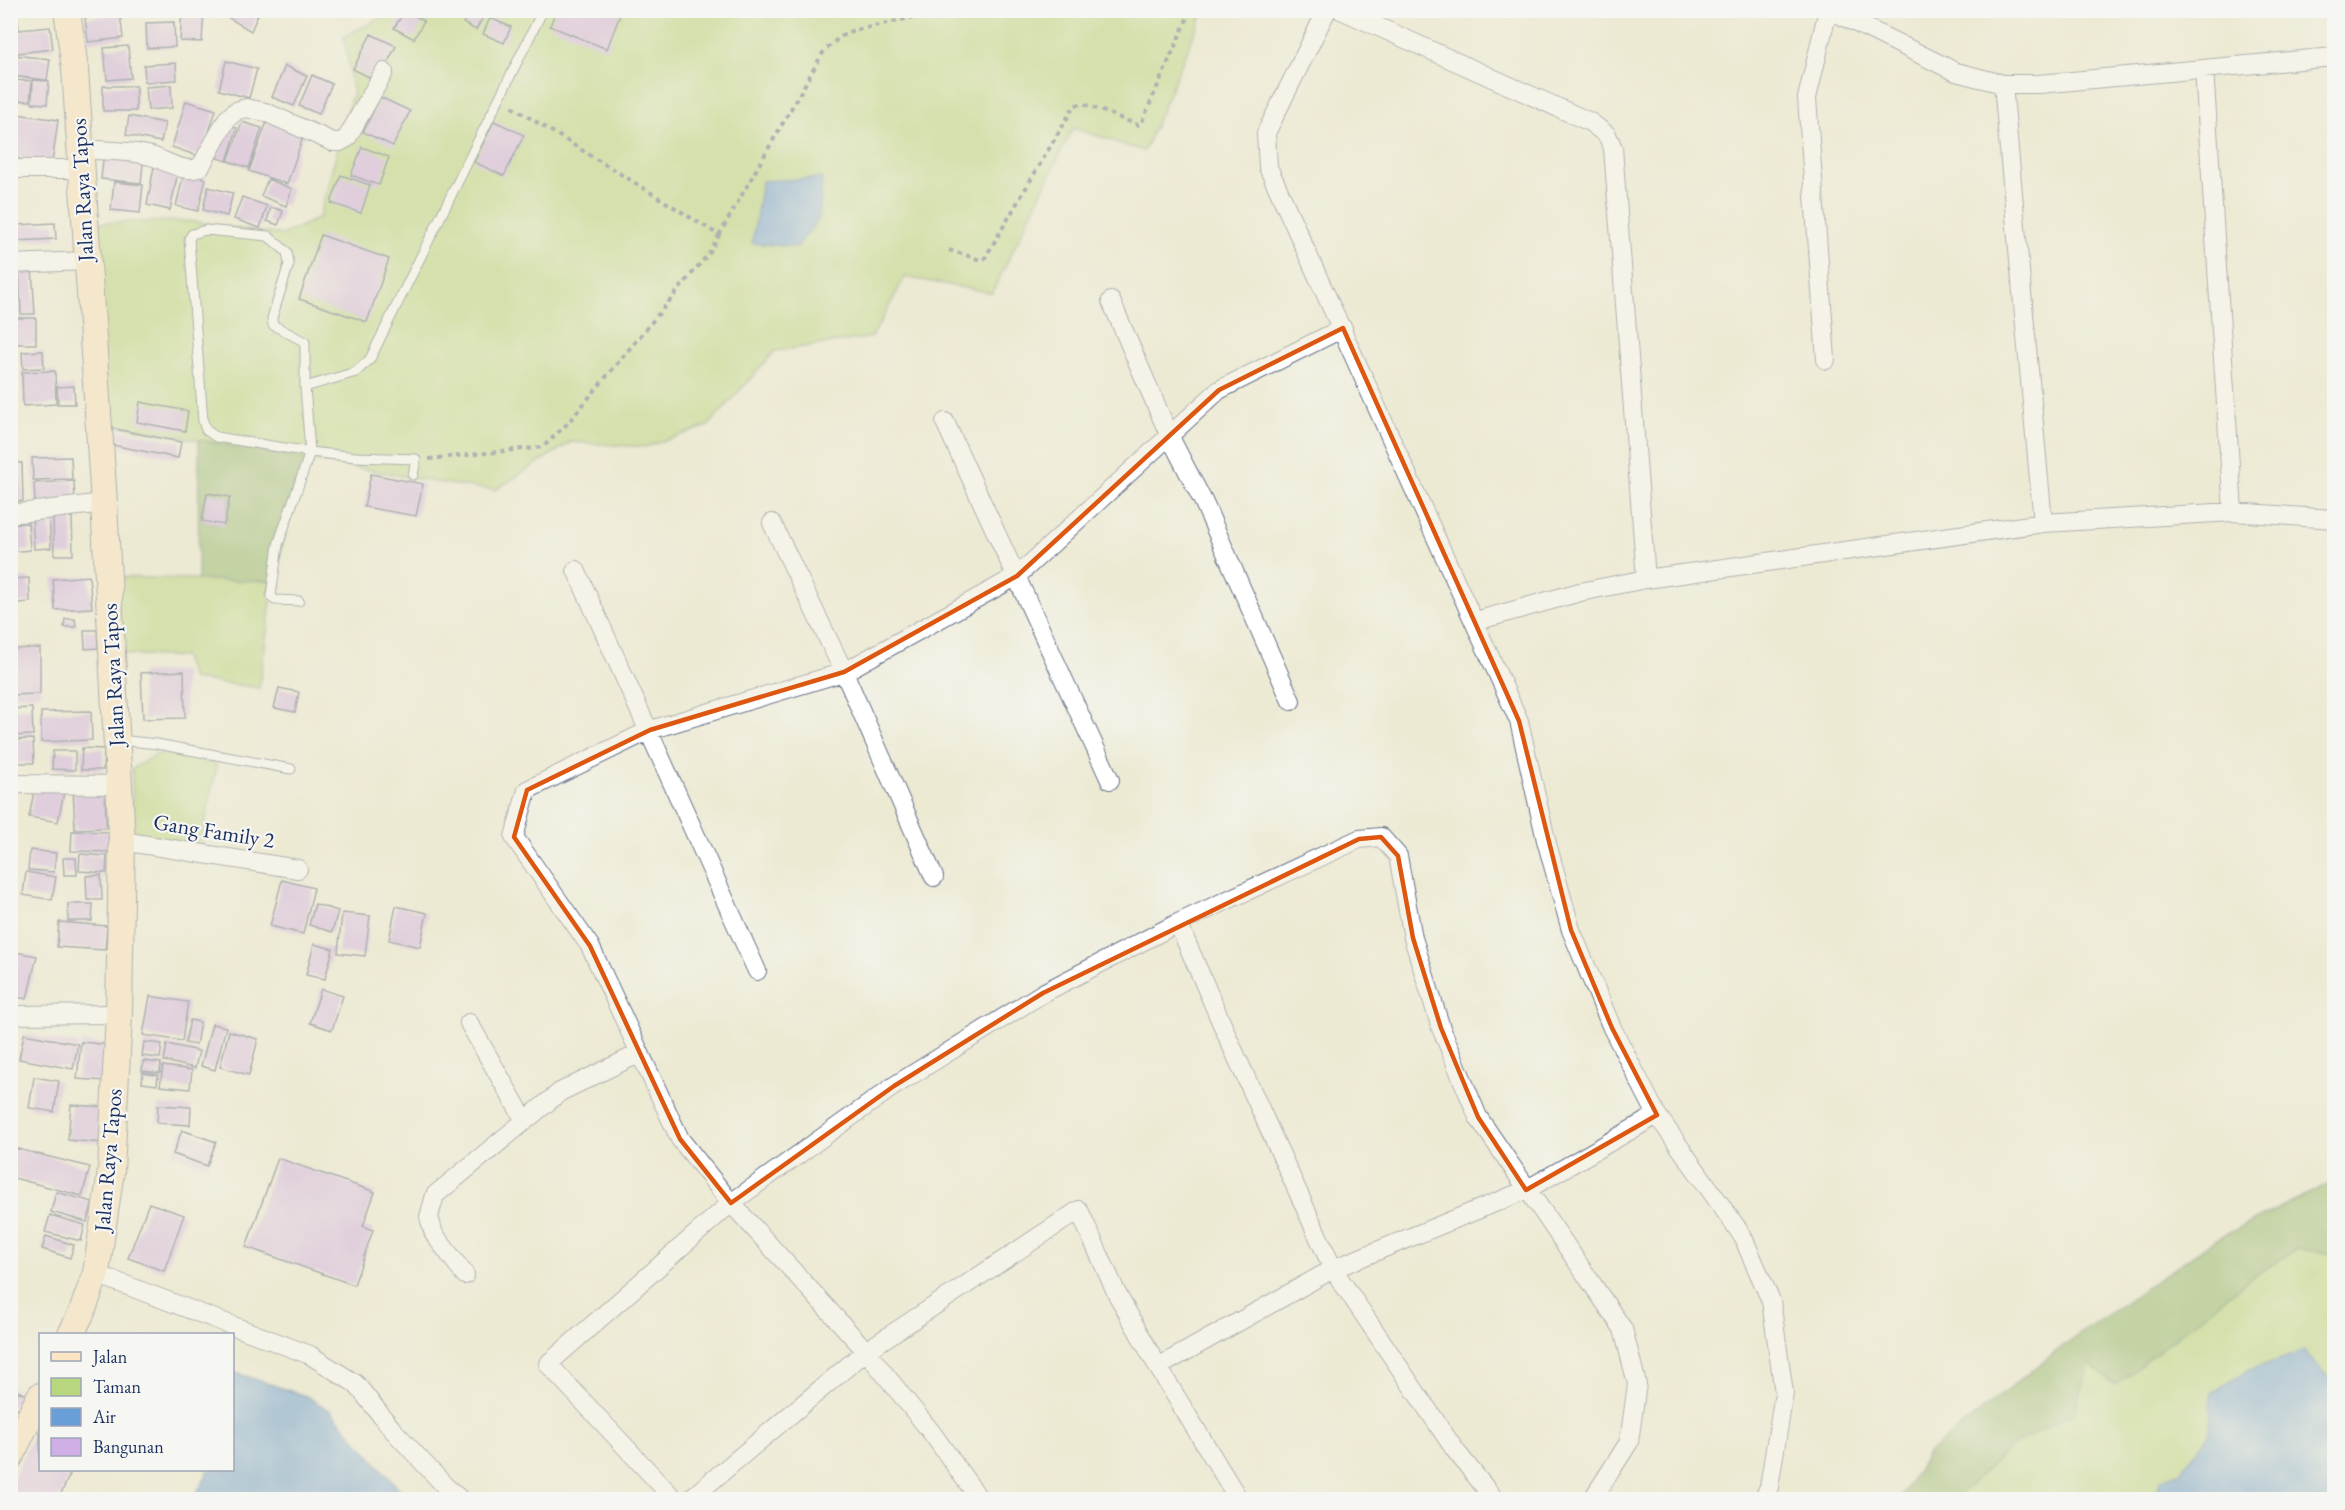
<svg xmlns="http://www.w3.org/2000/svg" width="2345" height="1510" font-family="'EB Garamond',serif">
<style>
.green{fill:#b8d67d;stroke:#6a826e;stroke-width:1.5}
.forest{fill:#92b76c;stroke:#567365;stroke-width:1.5;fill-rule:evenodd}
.water{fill:#6a9ed6;stroke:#42669a;stroke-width:1.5}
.building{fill:#d0aee6}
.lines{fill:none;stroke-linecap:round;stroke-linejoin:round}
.service-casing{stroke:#647087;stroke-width:11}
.minor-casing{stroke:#647087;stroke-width:20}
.secondary-casing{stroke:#647087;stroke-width:28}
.path{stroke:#647087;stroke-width:4;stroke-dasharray:4.5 4.5;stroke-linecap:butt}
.service{stroke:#fff;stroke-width:9}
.minor{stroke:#fff;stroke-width:18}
.secondary{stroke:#fce5c4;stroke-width:26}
.marked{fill:none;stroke:#de5710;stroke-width:4.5;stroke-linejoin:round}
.labels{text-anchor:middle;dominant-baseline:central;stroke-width:4.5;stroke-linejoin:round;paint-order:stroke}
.street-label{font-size:22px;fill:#1b2f5e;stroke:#f6f6f2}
</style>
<rect width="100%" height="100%" fill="#f6f6f2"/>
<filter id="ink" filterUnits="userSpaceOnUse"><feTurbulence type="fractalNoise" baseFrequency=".0167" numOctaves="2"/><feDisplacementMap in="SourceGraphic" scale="12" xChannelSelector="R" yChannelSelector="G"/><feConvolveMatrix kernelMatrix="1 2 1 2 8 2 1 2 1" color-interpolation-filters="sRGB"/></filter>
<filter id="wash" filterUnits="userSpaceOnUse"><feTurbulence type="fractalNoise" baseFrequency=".008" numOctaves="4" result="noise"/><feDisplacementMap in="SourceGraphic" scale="24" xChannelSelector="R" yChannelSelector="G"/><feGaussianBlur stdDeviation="1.35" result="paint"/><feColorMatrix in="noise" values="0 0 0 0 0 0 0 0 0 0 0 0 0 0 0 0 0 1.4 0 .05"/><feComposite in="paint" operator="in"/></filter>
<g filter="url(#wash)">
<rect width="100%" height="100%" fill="#edead4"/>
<path class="green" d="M 394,11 L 1204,11 L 1144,151 L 1073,128 L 992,293 L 905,277 L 872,337 L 775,351 L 708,426 L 645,447 L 571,442 L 495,490 L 442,483 L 104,423 L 91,223 L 188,221 L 282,235 L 319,218 L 353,91 L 344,37 Z
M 113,577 L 274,581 L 259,688 L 192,679 L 184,657 L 120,654 Z
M 157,754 L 174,754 L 217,764 L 200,847 L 133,835 L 132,769 Z
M 2334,1181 L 2334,1499 L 1900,1500 L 1927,1454 L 2067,1343 L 2215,1240 Z"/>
<path class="forest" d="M 199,440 L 310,460 L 286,529 L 274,581 L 198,580 ZM 208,493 L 230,498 L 224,525 L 202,521 Z
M 2334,1181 L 2334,1254 L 2297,1249 L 2250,1278 L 2116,1385 L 2089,1364 L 2074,1412 L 2015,1444 L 1955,1499 L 1900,1499 L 1927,1454 L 2067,1343 L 2215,1240 Z"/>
<path class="water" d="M 822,178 L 819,219 L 797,247 L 752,243 L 762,181 Z
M 2304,1351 L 2334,1382 L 2334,1499 L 2152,1499 L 2161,1479 L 2181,1472 L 2210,1432 L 2212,1393 L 2249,1370 Z
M 233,1372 L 306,1396 L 331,1411 L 408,1499 L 193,1499 L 206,1477 L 207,1470 L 232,1470 Z"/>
<g id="blocks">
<path class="building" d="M 10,10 L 17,10 L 19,30 L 50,27 L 53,49 L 10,54 Z
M 182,10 L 204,10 L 202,42 L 180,41 Z
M 215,10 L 260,10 L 251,31 Z
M 405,10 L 424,21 L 414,39 L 394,28 Z
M 470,10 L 483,17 L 476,30 L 463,23 Z
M 556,10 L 609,10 L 620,15 L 607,49 L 550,26 Z
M 120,14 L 123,38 L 88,42 L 85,18 Z
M 490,18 L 511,27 L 504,43 L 483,34 Z
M 174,22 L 175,47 L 147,48 L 146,23 Z
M 371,34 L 396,46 L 378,82 L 353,69 Z
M 128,46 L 131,78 L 107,80 L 104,48 Z
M 13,55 L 50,59 L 47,80 L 10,76 Z
M 226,61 L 257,69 L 249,98 L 219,90 Z
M 176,63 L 177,80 L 145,82 L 144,65 Z
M 285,66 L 307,76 L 294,106 L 272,97 Z
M 312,75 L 332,84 L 319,114 L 299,106 Z
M 11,80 L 32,81 L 30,101 L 10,100 Z
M 33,80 L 49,81 L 47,104 L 32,103 Z
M 171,85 L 172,108 L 148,110 L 146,87 Z
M 103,86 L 136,86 L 136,111 L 103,111 Z
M 380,97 L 410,111 L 393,146 L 363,132 Z
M 186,101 L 216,110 L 201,157 L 172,147 Z
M 10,113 L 58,120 L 52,164 L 10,158 Z
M 129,116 L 165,123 L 161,142 L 126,135 Z
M 268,119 L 305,131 L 287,184 L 249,171 Z
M 494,121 L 524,135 L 504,176 L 474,162 Z
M 242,122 L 262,128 L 249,168 L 228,161 Z
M 226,125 L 237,128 L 227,161 L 217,158 Z
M 362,147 L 389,157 L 379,185 L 351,175 Z
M 104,151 L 144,155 L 141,183 L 101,179 Z
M 154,167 L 178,172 L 170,210 L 147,205 Z
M 184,173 L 206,179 L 198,211 L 176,206 Z
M 341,175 L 370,185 L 361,213 L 331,203 Z
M 268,179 L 292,189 L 286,206 L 261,196 Z
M 114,182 L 143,185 L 140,213 L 111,210 Z
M 208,187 L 233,193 L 227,216 L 203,210 Z
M 242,197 L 267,206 L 260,228 L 234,219 Z
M 271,207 L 283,211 L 278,225 L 267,221 Z
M 55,223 L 56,239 L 16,241 L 16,225 Z
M 321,235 L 389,259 L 367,322 L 299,299 Z
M 32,268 L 35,314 L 21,314 L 19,269 Z
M 10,294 L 16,294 L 18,312 L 10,313 Z
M 10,318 L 36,318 L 36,344 L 10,344 Z
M 43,351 L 44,368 L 23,369 L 22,352 Z
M 55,371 L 56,404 L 23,406 L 22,372 Z
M 74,386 L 75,404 L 58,404 L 57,387 Z
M 140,402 L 188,411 L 185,431 L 137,422 Z
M 110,428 L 181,442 L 178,458 L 107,444 Z
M 71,457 L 72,479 L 33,480 L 32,458 Z
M 10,463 L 22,463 L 23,501 L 10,502 Z
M 371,474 L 423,484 L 416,516 L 364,507 Z
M 74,481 L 75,501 L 35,503 L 34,483 Z
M 207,493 L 230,497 L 224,525 L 202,521 Z
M 49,512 L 51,548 L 34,549 L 32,513 Z
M 53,517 L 72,517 L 73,555 L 54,555 Z
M 28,523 L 30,550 L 10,552 L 10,524 Z
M 89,576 L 92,608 L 55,610 L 53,579 Z
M 29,578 L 30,602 L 10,604 L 10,579 Z
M 65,619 L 75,619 L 76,627 L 64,627 Z
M 84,630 L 97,630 L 98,648 L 85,649 Z
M 40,648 L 40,694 L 10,695 L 10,649 Z
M 184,671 L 185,718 L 143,719 L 141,673 Z
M 279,688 L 299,692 L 295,712 L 274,708 Z
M 32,708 L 33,735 L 11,736 L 10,709 Z
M 91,711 L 92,740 L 41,742 L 41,712 Z
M 33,739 L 34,763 L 10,763 L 10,740 Z
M 82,748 L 104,749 L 103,770 L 81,770 Z
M 53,751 L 75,751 L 75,770 L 52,769 Z
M 35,786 L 64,792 L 58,822 L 29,817 Z
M 105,788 L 106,828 L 75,829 L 73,789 Z
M 72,831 L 113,832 L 112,852 L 71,851 Z
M 30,850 L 56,853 L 54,872 L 28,870 Z
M 80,854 L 107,856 L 106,873 L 79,871 Z
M 63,858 L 76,858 L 77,875 L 64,875 Z
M 26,872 L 56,877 L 52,900 L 23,895 Z
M 101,875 L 102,900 L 87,900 L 86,876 Z
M 282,880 L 314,888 L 303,934 L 270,926 Z
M 68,904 L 93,904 L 92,921 L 68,921 Z
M 315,904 L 338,911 L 332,932 L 309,925 Z
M 396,906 L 427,913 L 420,947 L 389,940 Z
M 342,913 L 370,916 L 365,956 L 338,953 Z
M 59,922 L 107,926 L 105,950 L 57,947 Z
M 314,944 L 333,949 L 325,979 L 306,975 Z
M 10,951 L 37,956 L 27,999 L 10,996 Z
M 321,989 L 343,996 L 332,1030 L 310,1023 Z
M 150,996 L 188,1002 L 182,1041 L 143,1035 Z
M 190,1020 L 200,1022 L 196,1045 L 185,1043 Z
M 212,1024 L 226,1027 L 215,1070 L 201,1066 Z
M 229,1031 L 258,1039 L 249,1075 L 220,1067 Z
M 24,1034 L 78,1044 L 73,1069 L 19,1059 Z
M 81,1042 L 110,1045 L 106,1081 L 77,1079 Z
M 144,1042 L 162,1044 L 160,1058 L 142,1056 Z
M 167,1044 L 199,1051 L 195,1068 L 164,1061 Z
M 143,1061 L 161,1063 L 160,1073 L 142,1071 Z
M 163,1066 L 192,1070 L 190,1089 L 160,1086 Z
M 143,1073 L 158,1075 L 157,1085 L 142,1083 Z
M 34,1077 L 59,1081 L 54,1112 L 29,1108 Z
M 71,1105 L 106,1107 L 103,1143 L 68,1140 Z
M 158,1105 L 191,1107 L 190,1125 L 157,1123 Z
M 182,1130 L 216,1142 L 207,1166 L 173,1154 Z
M 10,1147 L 90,1167 L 82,1196 L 10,1177 Z
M 278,1158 L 375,1192 L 363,1226 L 373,1230 L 354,1285 L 246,1247 Z
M 56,1192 L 93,1202 L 87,1222 L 51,1212 Z
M 149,1203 L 184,1215 L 164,1271 L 128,1258 Z
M 50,1215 L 85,1225 L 81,1241 L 45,1232 Z
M 46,1236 L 74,1245 L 70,1258 L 42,1249 Z
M 10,1388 L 26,1395 L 20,1409 L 10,1405 Z
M 35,1431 L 40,1433 L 40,1470 L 72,1470 L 58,1500 L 10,1500 L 10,1484 Z"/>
</g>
</g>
<g filter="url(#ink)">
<use href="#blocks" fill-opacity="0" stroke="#647087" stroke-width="1.5"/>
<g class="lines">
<g class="service-casing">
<path id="service" d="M 305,387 L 305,342 L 273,325 L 272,318 L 289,264 L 287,252 L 268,236 L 206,230 L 192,234 L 189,239 L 203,421 L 206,430 L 216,437 L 310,452 L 305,387 L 356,372 L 370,359 L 543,10
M 299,601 L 275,600 L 271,596 L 278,545 L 310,452 L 356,457 L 416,459 L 413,475
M 119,740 L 157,744 L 291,769"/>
</g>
<g class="minor-casing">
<path id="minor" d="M 1327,10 L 1266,133 L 1268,167 L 1519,721 L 1546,840 L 1571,930 L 1612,1028 L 1657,1115 L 1742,1235 L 1771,1301 L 1784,1393 L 1769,1487 L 1763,1500
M 1341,10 L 1590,122 L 1607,135 L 1613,148 L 1646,579
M 1830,10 L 1956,72 L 2003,84 L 2039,84 L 2334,57
M 2204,69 L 2233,512
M 2003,84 L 2043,523
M 79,149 C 102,151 129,150 151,156 C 165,160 188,176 201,166 L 227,119 L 236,111 L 246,108 L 265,112 L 333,142 L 340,142 L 347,138 L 384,72
M 10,169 L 80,169
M 10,264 L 86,261
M 1111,301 L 1170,437 L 1204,503 L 1291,701
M 1826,360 L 1807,98 L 1828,10
M 945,422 L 1110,780
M 10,514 L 104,503
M 772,523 L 844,672 L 934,877
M 576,570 L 757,971
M 1476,621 L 1580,592 L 1646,579 L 2043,523 L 2233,512 L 2334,519
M 10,784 L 119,785
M 122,841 L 298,869
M 1178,923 L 1232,1047 L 1333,1269 L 1455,1450 L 1495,1500
M 10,1015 L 119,1014
M 469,1023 L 525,1121
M 465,1275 L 434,1234 L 429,1217 L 435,1195 L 560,1092 L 640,1053
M 107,1278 L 310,1355 L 356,1384 L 392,1429 L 445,1486 L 461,1500
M 1158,1367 L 1333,1269 L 1526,1190 L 1657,1115
M 675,1500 L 548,1364 L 731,1203 L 894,1086 L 1043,993 L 1178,923 L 1359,839 L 1381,837 L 1398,856 L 1413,938 L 1441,1028 L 1478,1117 L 1623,1329 L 1637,1384 L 1629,1442 L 1592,1500
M 689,1500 L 866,1351 L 1079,1210 L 1117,1294 L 1158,1367 L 1239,1500
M 980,1500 L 932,1433 L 866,1351 L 731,1203 L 680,1139 L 590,946 L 514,837 L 527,790 L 650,730 L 844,672 L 1017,576 L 1219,390 L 1343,328"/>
</g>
<g class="secondary-casing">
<path id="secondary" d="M 67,10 L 75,69 L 104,503 L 122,841 L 119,1014 L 111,1171 L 96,1273 L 82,1312 L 71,1334
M 10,1457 L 40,1396"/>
</g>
<path class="path" d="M 719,235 L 824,51 L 840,37 L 851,31 L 947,10
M 949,250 L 981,260 L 985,258 L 1074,106 L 1080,104 L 1087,105 L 1138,125 L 1141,124 L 1191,10
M 429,459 L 543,447 L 567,424 L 710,252 L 719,235 L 509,105"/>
<use href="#service" class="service"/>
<use href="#minor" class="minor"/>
<use href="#secondary" class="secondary"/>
</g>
</g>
<path d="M0 0H2345V1510H0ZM 1343,328 L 1519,721 L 1571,930 L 1612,1028 L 1657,1115 L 1526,1190 L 1478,1117 L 1441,1028 L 1413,938 L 1398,856 L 1381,837 L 1359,839 L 1043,993 L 894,1086 L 731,1203 L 680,1139 L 590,946 L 514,837 L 527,790 L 650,730 L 844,672 L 1017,576 L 1219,390 Z" fill="#edead4" fill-opacity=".55" fill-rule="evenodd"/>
<path class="marked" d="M 1343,328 L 1519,721 L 1571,930 L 1612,1028 L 1657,1115 L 1526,1190 L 1478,1117 L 1441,1028 L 1413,938 L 1398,856 L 1381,837 L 1359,839 L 1043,993 L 894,1086 L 731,1203 L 680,1139 L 590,946 L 514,837 L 527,790 L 650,730 L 844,672 L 1017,576 L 1219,390 Z"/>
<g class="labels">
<g class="street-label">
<text transform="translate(82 190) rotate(-93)">Jalan Raya Tapos</text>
<text transform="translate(113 675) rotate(-93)">Jalan Raya Tapos</text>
<text transform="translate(214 831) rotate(9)">Gang Family 2</text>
<text transform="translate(108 1160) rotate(-85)">Jalan Raya Tapos</text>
</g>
</g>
<rect width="2345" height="1510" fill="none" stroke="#f6f6f2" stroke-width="36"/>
<rect x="39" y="1333" width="195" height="138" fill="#f6f6f2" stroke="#9ea6b7" stroke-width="1.5"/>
<rect x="51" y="1352" width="30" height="9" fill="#fce5c4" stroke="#9ea6b7" stroke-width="1.5"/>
<text x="93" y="1363" font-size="18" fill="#1b2f5e">Jalan</text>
<rect x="51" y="1378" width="30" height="18" fill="#b8d67d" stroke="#9ea6b7" stroke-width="1.5"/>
<text x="93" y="1393" font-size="18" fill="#1b2f5e">Taman</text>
<rect x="51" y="1408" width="30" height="18" fill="#6a9ed6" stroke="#9ea6b7" stroke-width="1.5"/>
<text x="93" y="1423" font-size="18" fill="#1b2f5e">Air</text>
<rect x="51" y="1438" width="30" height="18" fill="#d0aee6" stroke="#9ea6b7" stroke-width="1.5"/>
<text x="93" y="1453" font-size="18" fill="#1b2f5e">Bangunan</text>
</svg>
